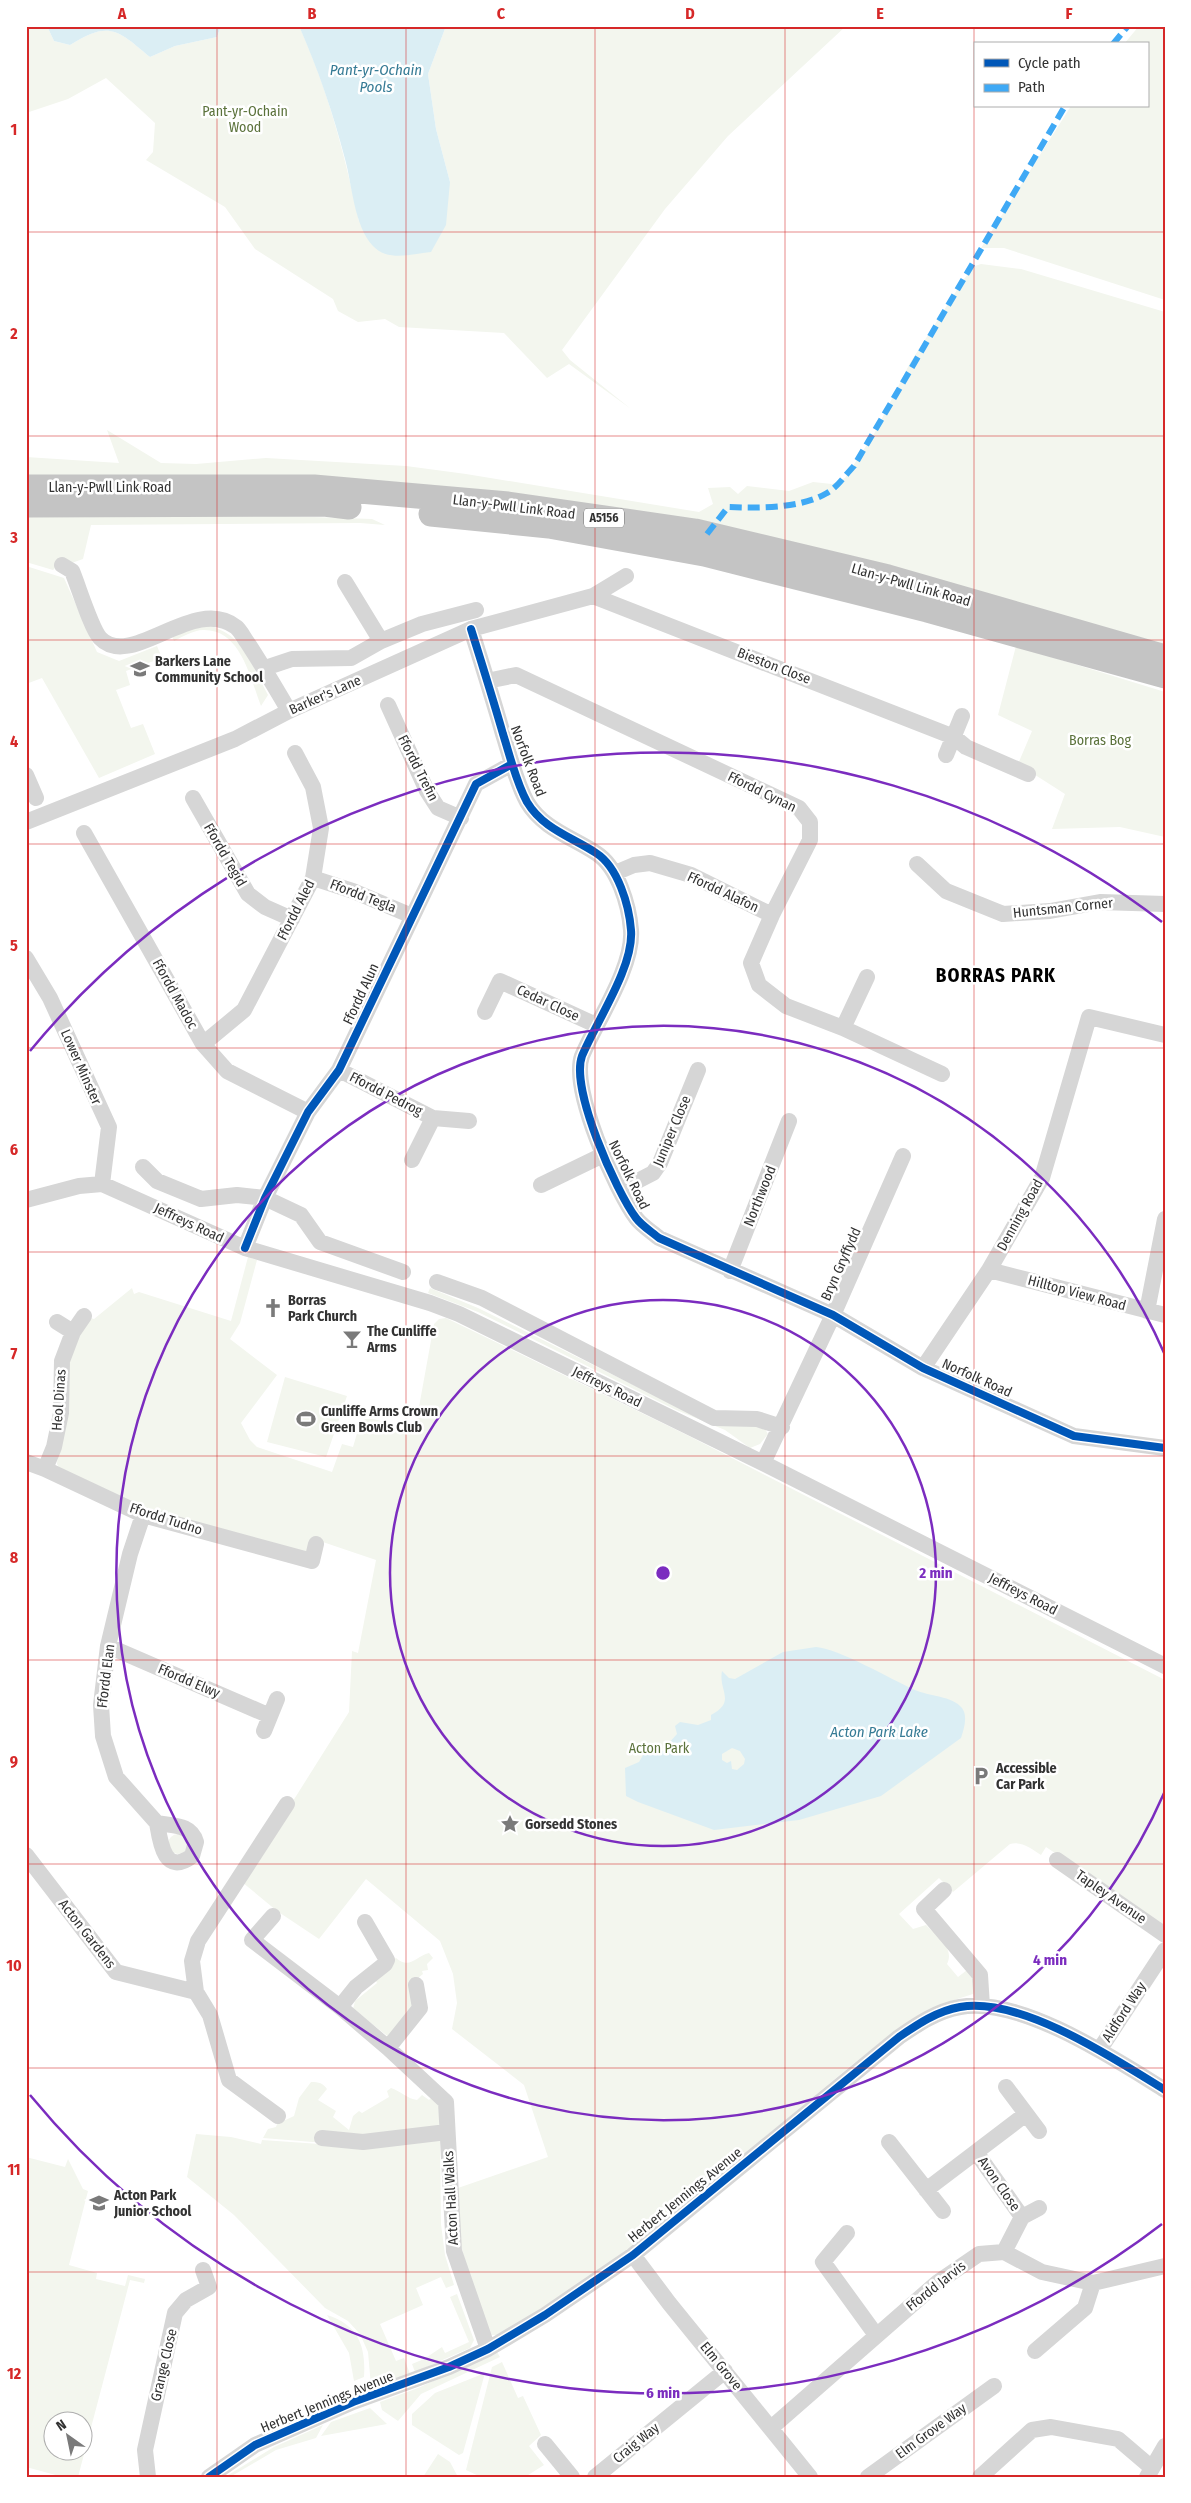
<svg xmlns="http://www.w3.org/2000/svg" width="1191" height="2503" font-family="'Fira Sans Condensed',sans-serif">
<style>
.green{fill:#f3f6ee;fill-rule:evenodd}
.water{fill:#dbeef4;fill-rule:evenodd}
.lines{fill:none;stroke-linecap:round;stroke-linejoin:round}
.minor{stroke:#d6d6d6;stroke-width:16}
.highway{stroke:#c4c4c4;stroke-width:25}
.quiet{stroke:#3fa9f5;stroke-width:6;stroke-dasharray:12 6;stroke-linecap:butt}
.cycleway-casing{stroke:#fff;stroke-width:11}
.cycleway{stroke:#0057b8;stroke-width:8}
.grid{fill:none;stroke:#d62828;stroke-width:1;stroke-opacity:0.55}
.ring{fill:none;stroke:#7b2cbf;stroke-width:2.5}
.labels{text-anchor:middle;dominant-baseline:central;stroke-width:5;stroke-linejoin:round;paint-order:stroke}
.shield{fill:#fff;stroke:#707070;stroke-width:1}
.shield-label{font-size:12px;font-weight:bold;fill:#323232}
.park-label{font-size:14px;fill:#5b723b;stroke:#fff}
.street-label{font-size:14px;fill:#323232;stroke:#fff}
.poi-label{font-size:14px;font-weight:bold;fill:#323232;stroke:#fff;text-anchor:start}
.water-label{font-size:15px;font-style:italic;fill:#367b95;stroke:#fff}
.district-label{font-size:19px;font-weight:bold;letter-spacing:1px;fill:#000;stroke:#fff}
.centre{fill:#7b2cbf;stroke:#fff;stroke-width:2.5}
.ring-label{font-size:15px;text-anchor:middle;font-weight:bold;fill:#7b2cbf;stroke:#fff;stroke-width:5;stroke-linejoin:round;paint-order:stroke}
.neatline{fill:none;stroke:#d62828;stroke-width:2}
.grid-label{font-size:16px;text-anchor:middle;font-weight:bold;fill:#d62828}
</style>
<rect width="100%" height="100%" fill="#fff"/>
<path class="green" d="M 26,26 L 47,26 L 54,41 L 70,45 C 109,20 118,30 150,57 L 175,46 L 217,37 L 221,26 L 299,26 C 328,89 344,153 359,221 L 450,182 L 436,129 L 428,74 L 446,26 L 846,26 L 728,136 L 665,209 L 562,350 L 570,360 L 631,409 L 569,364 L 547,378 L 504,333 L 399,327 L 385,319 L 358,322 L 338,311 L 333,299 L 255,249 L 225,207 L 146,160 L 153,152 L 155,123 L 106,78 L 68,99 L 26,113 Z
M 1139,26 L 1165,26 L 1165,300 L 1004,248 L 981,248 L 1071,106 L 1147,106 L 1147,44 L 1124,44 Z
M 981,264 L 1021,269 L 1165,312 L 1165,653 L 681,524 L 26,476 L 26,457 L 119,463 L 107,430 L 161,463 L 196,464 L 266,458 L 406,466 L 466,474 L 699,512 L 713,504 L 708,488 L 730,487 L 738,494 L 747,486 L 789,491 L 813,482 L 832,484 L 845,478 L 874,434 L 910,363 L 964,279 L 975,266 Z
M 26,514 L 252,515 L 372,519 L 385,525 L 360,523 L 91,525 L 83,559 L 66,565 L 60,563 L 53,570 L 26,562 Z
M 26,566 L 64,578 L 97,652 L 119,661 L 157,646 L 162,658 L 126,671 L 130,685 L 116,690 L 131,728 L 143,724 L 155,754 L 99,778 L 42,678 L 26,684 Z
M 202,624 C 244,632 249,661 268,695 L 261,706 C 250,678 241,629 203,630 C 194,630 182,637 174,641 L 172,636 Z
M 1016,646 L 1165,692 L 1165,837 L 1120,827 L 1052,829 L 1065,794 L 1018,764 L 1032,731 L 998,715 Z
M 248,1257 L 257,1260 L 240,1323 L 230,1339 L 277,1375 L 241,1423 L 250,1440 L 257,1447 L 332,1472 L 342,1444 L 353,1447 L 358,1430 L 365,1419 L 373,1419 L 415,1429 L 434,1324 L 439,1319 L 446,1318 L 691,1437 L 1165,1680 L 1165,1927 L 1046,1847 L 1041,1855 C 1031,1849 1022,1841 1010,1844 L 953,1892 L 939,1878 L 899,1914 L 913,1929 L 926,1925 C 937,1936 955,1948 947,1964 L 958,1977 L 967,1970 C 973,1977 978,1984 973,1994 L 948,2002 L 904,2025 L 853,2064 L 626,2252 L 501,2335 L 491,2335 L 470,2282 L 461,2245 L 458,2188 L 548,2157 L 524,2085 L 452,2029 L 457,2003 L 453,1974 L 440,1941 L 366,1879 L 319,1939 L 277,1911 L 242,1882 L 349,1712 L 352,1651 L 358,1653 L 376,1560 L 311,1538 L 307,1552 L 145,1509 L 59,1468 L 57,1464 L 66,1370 L 87,1317 L 94,1319 L 132,1288 L 134,1294 L 139,1292 L 231,1321 Z
M 430,1288 L 478,1308 L 676,1406 L 765,1429 L 768,1434 L 760,1444 L 750,1448 L 725,1430 L 674,1409 L 478,1312 L 428,1293 Z
M 285,1377 L 347,1396 L 326,1457 L 267,1442 Z
M168 1844a10 10 0 1 1 20 0a10 10 0 1 1-20 0Z
M 429,1953 L 433,1958 L 427,1964 L 428,1970 L 422,1971 L 423,1974 L 418,1978 L 418,2001 L 390,2038 L 353,2009 L 355,2001 L 377,1983 L 374,1977 L 393,1960 L 396,1958 C 410,1970 416,1956 429,1953 Z
M 311,2082 C 319,2082 323,2083 327,2089 L 318,2100 L 336,2111 L 333,2117 L 349,2130 L 353,2116 L 359,2111 L 362,2113 L 389,2097 L 387,2091 L 391,2088 C 400,2091 408,2099 417,2100 L 422,2095 L 429,2100 L 433,2096 L 440,2109 L 439,2128 L 363,2146 L 263,2138 L 268,2129 L 276,2127 L 277,2124 L 294,2116 L 299,2098 Z
M 196,2134 L 231,2137 L 261,2144 L 262,2140 L 363,2147 L 440,2136 L 441,2224 L 445,2255 L 454,2285 L 446,2288 L 441,2277 L 416,2288 L 423,2305 L 380,2324 L 396,2361 L 404,2358 L 410,2374 L 362,2391 L 356,2386 L 364,2382 L 366,2387 L 371,2386 L 368,2352 L 360,2334 L 348,2321 L 325,2308 L 234,2215 L 187,2177 Z
M 26,2157 L 65,2167 L 68,2159 L 83,2189 L 88,2191 L 69,2265 L 97,2273 L 96,2279 L 125,2286 L 128,2275 L 145,2279 L 144,2283 L 130,2280 L 78,2477 L 63,2477 L 26,2467 ZM 82,2420 L 82,2450 L 52,2450 L 52,2420 Z
M 457,2294 L 474,2340 L 470,2348 L 415,2372 L 412,2364 L 424,2359 L 442,2347 L 445,2353 L 469,2342 L 450,2297 Z
M 327,2315 C 359,2325 366,2347 364,2377 L 354,2381 L 349,2353 Z
M 497,2352 L 500,2357 L 421,2394 L 398,2421 L 382,2410 L 380,2402 L 418,2388 Z
M 502,2362 L 518,2398 L 523,2396 L 541,2435 L 529,2446 L 544,2465 L 525,2477 L 481,2477 L 466,2470 L 492,2367 Z
M 485,2373 L 463,2453 L 459,2455 L 412,2425 L 412,2414 L 435,2393 Z
M 370,2408 L 387,2424 L 321,2436 L 331,2422 Z
M 323,2425 L 316,2438 L 276,2450 L 230,2477 L 225,2477 L 274,2447 Z
M 438,2454 L 450,2462 L 458,2477 L 423,2477 Z"/>
<path class="water" d="M 47,26 L 221,26 L 217,37 L 175,46 L 150,57 C 118,30 109,20 70,45 L 54,41 Z
M 299,26 L 446,26 L 428,74 L 436,129 L 450,182 L 446,225 L 431,252 C 411,254 388,262 373,246 C 354,226 352,184 345,159 C 333,113 318,69 299,26 Z
M 816,1647 C 840,1649 890,1679 915,1690 C 928,1696 953,1696 962,1708 C 968,1716 964,1729 961,1738 L 881,1796 L 799,1820 L 714,1830 L 638,1802 L 626,1796 L 625,1768 L 639,1762 L 646,1750 C 654,1748 659,1753 667,1750 L 667,1745 L 677,1734 L 675,1726 L 680,1722 L 698,1725 L 711,1720 L 711,1715 C 737,1701 718,1691 722,1671 L 729,1678 L 735,1679 L 783,1652 ZM 732,1748 L 740,1751 L 745,1759 L 744,1764 L 737,1770 L 732,1769 L 731,1761 L 727,1763 L 722,1760 L 722,1754 Z"/>
<g class="lines">
<path class="minor" d="M 62,565 L 72,571 C 78,585 91,628 100,638 C 131,671 194,594 236,627 C 240,630 244,638 247,642 C 262,665 275,687 289,711
M 345,582 L 381,641
M 593,596 L 954,737 L 966,747 L 1028,774
M 471,629 C 482,664 493,699 503,734 C 510,756 516,782 527,802 C 543,829 572,837 596,853 C 618,867 629,905 631,930 C 634,967 596,1022 582,1056 C 570,1089 616,1191 636,1218 C 642,1226 652,1232 659,1238 L 833,1315 L 923,1368 L 1074,1436 L 1165,1448
M 265,668 L 292,659 L 351,658 L 381,641 L 422,624 L 476,610
M 487,681 L 516,675 L 799,808 L 810,822 L 810,840 L 772,915 L 751,963 L 759,985 L 786,1006 L 843,1028 L 942,1074
M 388,705 L 427,791 L 438,808 L 461,818
M 946,755 L 962,716
M 26,775 L 36,798
M 193,798 L 248,894 L 265,907 L 292,919
M 26,822 L 235,739 L 289,711 L 471,629 L 593,596 L 626,576
M 84,833 L 203,1044 L 227,1071 L 308,1112
M 917,864 L 946,891 L 1003,914 L 1050,911 L 1100,902 L 1165,904
M 615,873 L 634,865 L 650,863 L 691,875 L 772,915
M 313,878 L 353,891 L 412,916
M 26,958 L 50,998 L 109,1127 L 102,1184
M 485,1012 L 500,981 L 596,1025
M 843,1028 L 867,977
M 203,1044 L 244,1010 L 313,878 L 321,828 L 313,787 L 295,753
M 339,1070 L 433,1118 L 469,1121
M 412,1160 L 433,1118
M 143,1167 L 157,1181 L 201,1199 L 237,1195 L 265,1198 L 301,1215 L 320,1242 L 403,1272
M 541,1185 L 603,1155
M 620,1190 L 653,1173 L 660,1163 L 698,1070
M 26,1200 L 79,1186 L 102,1184 L 245,1248 L 430,1303 L 459,1314 L 763,1463 L 1165,1666
M 245,1248 L 265,1198 L 308,1112 L 339,1070 L 476,784 L 512,764
M 989,1270 L 1165,1315
M 730,1271 L 789,1121
M 437,1282 L 482,1298 L 714,1418 L 757,1419 L 782,1427
M 1147,1311 L 1165,1219
M 57,1322 L 73,1332
M 923,1368 L 989,1270 L 1042,1178 L 1089,1017 L 1165,1035
M 26,1462 L 45,1469 L 143,1515 L 312,1561 L 316,1544
M 763,1463 L 833,1315 L 903,1156
M 45,1469 L 54,1447 L 61,1413 L 62,1361 L 73,1332 L 84,1316
M 143,1515 L 130,1554 L 108,1646 L 101,1705 L 103,1736 L 116,1777 L 157,1823
M 108,1646 L 270,1716
M 264,1731 L 277,1699
M 157,1823 C 173,1826 191,1824 196,1842 L 192,1856 C 164,1877 160,1841 157,1823 Z
M 26,1855 L 116,1972 L 196,1992 L 210,2015 L 229,2080 L 278,2116
M 1057,1860 L 1165,1935
M 944,1890 L 924,1909 L 980,1975 L 982,2006
M 273,1916 L 252,1940 L 340,2007 L 388,2048 L 446,2102 L 454,2251 L 488,2349
M 196,1992 L 192,1961 L 198,1941 L 287,1804
M 340,2007 L 356,1987 L 385,1964 L 387,1960 L 365,1922
M 388,2048 L 420,2008 L 416,1985
M 1100,2049 L 1165,1950
M 1006,2087 L 1039,2131
M 322,2138 L 363,2142 L 447,2132
M 889,2142 L 943,2211
M 976,2152 L 1022,2217 L 1004,2252
M 926,2190 L 1026,2114
M 1022,2217 L 1039,2208
M 847,2233 L 823,2262 L 876,2335
M 633,2255 L 669,2303 L 810,2477
M 1035,2351 L 1085,2308 L 1093,2283
M 771,2428 L 938,2282 L 979,2254 L 1004,2252 L 1042,2272 L 1093,2283 L 1165,2266
M 545,2444 L 572,2477
M 148,2477 L 145,2450 L 175,2313 L 186,2300 L 209,2287 L 203,2270
M 209,2477 L 255,2445 L 353,2402 L 449,2367 L 488,2349 L 545,2315 L 633,2255 L 899,2037 C 918,2024 937,2011 960,2007 C 1020,1996 1115,2059 1165,2090
M 595,2477 L 725,2371
M 868,2477 L 994,2386
M 980,2477 L 1032,2430 L 1051,2427 L 1118,2439 L 1152,2468
M 1147,2477 L 1165,2446"/>
<path class="highway" d="M 26,487 L 314,487 L 508,504 L 695,531 L 888,577 L 1165,657
M 26,505 L 324,504 L 349,507
M 431,514 L 549,526 L 704,554 L 927,610 L 1165,676"/>
<path class="quiet" d="M 1113,44 L 1128,26
M 707,534 L 728,507 C 758,508 800,509 827,493 C 837,488 846,474 854,466 L 1065,106"/>
<g class="cycleway-casing">
<path id="cycleway" d="M 471,629 C 482,664 493,699 503,734 C 510,756 516,782 527,802 C 543,829 572,837 596,853 C 618,867 629,905 631,930 C 634,967 596,1022 582,1056 C 570,1089 616,1191 636,1218 C 642,1226 652,1232 659,1238 L 833,1315 L 923,1368 L 1074,1436 L 1165,1448
M 245,1248 L 265,1198 L 308,1112 L 339,1070 L 476,784 L 512,764
M 209,2477 L 255,2445 L 353,2402 L 449,2367 L 488,2349 L 545,2315 L 633,2255 L 899,2037 C 918,2024 937,2011 960,2007 C 1020,1996 1115,2059 1165,2090"/>
</g>
<use href="#cycleway" class="cycleway"/>
</g>
<path class="grid" d="M 217,26 L 217,2477M 406,26 L 406,2477M 595,26 L 595,2477M 785,26 L 785,2477M 974,26 L 974,2477M 26,232 L 1165,232M 26,436 L 1165,436M 26,640 L 1165,640M 26,844 L 1165,844M 26,1048 L 1165,1048M 26,1252 L 1165,1252M 26,1456 L 1165,1456M 26,1660 L 1165,1660M 26,1864 L 1165,1864M 26,2068 L 1165,2068M 26,2272 L 1165,2272"/>
<g class="ring">
<circle cx="663" cy="1573" r="273"/>
<path d="M1165 1791A547 547 0 1 1 1165 1355"/>
<path d="M1162 2224A820 820 0 0 1 30 2095M30 1051A820 820 0 0 1 1162 922"/>
</g>
<defs>
<g id="school-bare" transform="scale(1.5)"><path d="M0-5L7-2L0 1L-7-2ZM-4 1L0 2.5L4 1V4Q0 6-4 4Z" fill="#7a7a7a" stroke="#fff" stroke-width="2.5" paint-order="stroke"/></g>
<g id="church-bare" transform="scale(1.5)"><path d="M-1.2-6h2.4v3.5h3.3v2.4h-3.3V6h-2.4V-.1h-3.3v-2.4h3.3Z" fill="#7a7a7a" stroke="#fff" stroke-width="2.5" paint-order="stroke"/></g>
<g id="bar-bare" transform="scale(1.5)"><path d="M-6-5H6L.8 .8V4.5H3.5V6h-7V4.5H-.8V.8Z" fill="#7a7a7a" stroke="#fff" stroke-width="2.5" paint-order="stroke"/></g>
<g id="stadium-bare" transform="scale(1.5)"><path d="M0-5a6.5 5 0 1 0 0 10a6.5 5 0 1 0 0-10ZM-3.5-1.8h7v3.6h-7Z" fill="#7a7a7a" stroke="#fff" stroke-width="2.5" paint-order="stroke"/></g>
<g id="parking-bare" transform="scale(1.5)"><path d="M-3.5-5.5H1a3.5 3.5 0 0 1 0 7H-1V5.5H-3.5ZM-1-3.4V-.6H.8a1.4 1.4 0 0 0 0-2.8Z" fill="#7a7a7a" stroke="#fff" stroke-width="2.5" paint-order="stroke"/></g>
<g id="sight-bare" transform="scale(1.5)"><path d="M0-6L1.8-2.2L6-1.7L2.9 1.2L3.7 5.4L0 3.3L-3.7 5.4L-2.9 1.2L-6-1.7L-1.8-2.2Z" fill="#7a7a7a" stroke="#fff" stroke-width="2.5" paint-order="stroke"/></g>
</defs>
<g fill-rule="evenodd">
<use href="#school-bare" x="140" y="669"/>
<use href="#church-bare" x="273" y="1308"/>
<use href="#bar-bare" x="352" y="1339"/>
<use href="#stadium-bare" x="306" y="1419"/>
<use href="#parking-bare" x="981" y="1776"/>
<use href="#sight-bare" x="510" y="1824"/>
<use href="#school-bare" x="99" y="2203"/>
</g>
<g class="labels">
<rect class="shield" x="584" y="508.5" width="40" height="19" rx="4"/>
<g class="shield-label">
<text x="604" y="518">A5156</text>
</g>
<g class="park-label">
<text x="245" y="111">Pant-yr-Ochain<tspan x="245" dy="16">Wood</tspan></text>
<text x="1100" y="740">Borras Bog</text>
<text x="659" y="1748">Acton Park</text>
</g>
<g class="street-label">
<text x="110" y="487">Llan-y-Pwll Link Road</text>
<text transform="translate(514 507) rotate(7)">Llan-y-Pwll Link Road</text>
<text transform="translate(911 585) rotate(16)">Llan-y-Pwll Link Road</text>
<text transform="translate(774 666) rotate(21)">Bieston Close</text>
<text transform="translate(325 695) rotate(-24)">Barker's Lane</text>
<text transform="translate(528 761) rotate(69)">Norfolk Road</text>
<text transform="translate(418 768) rotate(63)">Ffordd Trefin</text>
<text transform="translate(762 792) rotate(26)">Ffordd Cynan</text>
<text transform="translate(225 855) rotate(60)">Ffordd Tegid</text>
<text transform="translate(723 892) rotate(25)">Ffordd Alafon</text>
<text transform="translate(363 896) rotate(21)">Ffordd Tegla</text>
<text transform="translate(1063 908) rotate(-6)">Huntsman Corner</text>
<text transform="translate(296 910) rotate(-63)">Ffordd Aled</text>
<text transform="translate(175 994) rotate(61)">Ffordd Madoc</text>
<text transform="translate(361 994) rotate(-65)">Ffordd Alun</text>
<text transform="translate(548 1003) rotate(25)">Cedar Close</text>
<text transform="translate(81 1067) rotate(66)">Lower Minster</text>
<text transform="translate(386 1094) rotate(27)">Ffordd Pedrog</text>
<text transform="translate(672 1131) rotate(-67)">Juniper Close</text>
<text transform="translate(629 1175) rotate(64)">Norfolk Road</text>
<text transform="translate(760 1196) rotate(-68)">Northwood</text>
<text transform="translate(1020 1215) rotate(-61)">Denning Road</text>
<text transform="translate(189 1223) rotate(25)">Jeffreys Road</text>
<text transform="translate(841 1264) rotate(-66)">Bryn Gryffydd</text>
<text transform="translate(1077 1293) rotate(15)">Hilltop View Road</text>
<text transform="translate(977 1378) rotate(24)">Norfolk Road</text>
<text transform="translate(607 1387) rotate(26)">Jeffreys Road</text>
<text transform="translate(59 1400) rotate(-86)">Heol Dinas</text>
<text transform="translate(166 1519) rotate(18)">Ffordd Tudno</text>
<text transform="translate(1023 1594) rotate(27)">Jeffreys Road</text>
<text transform="translate(106 1676) rotate(-83)">Ffordd Elan</text>
<text transform="translate(189 1681) rotate(23)">Ffordd Elwy</text>
<text transform="translate(1111 1897) rotate(35)">Tapley Avenue</text>
<text transform="translate(87 1934) rotate(52)">Acton Gardens</text>
<text transform="translate(1124 2012) rotate(-57)">Aldford Way</text>
<text transform="translate(999 2184) rotate(55)">Avon Close</text>
<text transform="translate(685 2195) rotate(-39)">Herbert Jennings Avenue</text>
<text transform="translate(451 2198) rotate(-93)">Acton Hall Walks</text>
<text transform="translate(936 2286) rotate(-38)">Ffordd Jarvis</text>
<text transform="translate(164 2365) rotate(-77)">Grange Close</text>
<text transform="translate(721 2366) rotate(51)">Elm Grove</text>
<text transform="translate(327 2402) rotate(-22)">Herbert Jennings Avenue</text>
<text transform="translate(931 2431) rotate(-36)">Elm Grove Way</text>
<text transform="translate(636 2443) rotate(-39)">Craig Way</text>
</g>
<g class="poi-label">
<text x="155" y="661">Barkers Lane<tspan x="155" dy="16">Community School</tspan></text>
<text x="288" y="1300">Borras<tspan x="288" dy="16">Park Church</tspan></text>
<text x="367" y="1331">The Cunliffe<tspan x="367" dy="16">Arms</tspan></text>
<text x="321" y="1411">Cunliffe Arms Crown<tspan x="321" dy="16">Green Bowls Club</tspan></text>
<text x="996" y="1768">Accessible<tspan x="996" dy="16">Car Park</tspan></text>
<text x="525" y="1824">Gorsedd Stones</text>
<text x="114" y="2195">Acton Park<tspan x="114" dy="16">Junior School</tspan></text>
</g>
<g class="water-label">
<text x="376" y="70">Pant-yr-Ochain<tspan x="376" dy="17">Pools</tspan></text>
<text x="879" y="1732">Acton Park Lake</text>
</g>
<g class="district-label">
<text x="996" y="975">BORRAS PARK</text>
</g>
</g>
<circle cx="663" cy="1573" r="8" class="centre"/>
<g class="ring-label">
<text x="936" y="1578">2 min</text>
<text x="1050" y="1965">4 min</text>
<text x="663" y="2398">6 min</text>
</g>
<rect width="1191" height="2503" fill="none" stroke="#ffffff" stroke-width="55"/>
<rect x="974" y="42" width="175" height="65" fill="#ffffff" stroke="#adadad"/>
<rect x="984" y="59" width="25" height="8" fill="#0057b8" stroke="#adadad"/>
<text x="1018" y="68" font-size="15" fill="#323232">Cycle path</text>
<rect x="984" y="84" width="25" height="8" fill="#3fa9f5" stroke="#adadad"/>
<text x="1018" y="92" font-size="15" fill="#323232">Path</text>
<g transform="translate(68 2436) rotate(327)"><circle r="24" fill="#ffffff" stroke="#adadad"/>
<path d="M0-4L9 19L0 12L-9 19Z" fill="#7a7a7a"/>
<text y="-8" font-size="14" font-weight="bold" text-anchor="middle" fill="#323232">N</text>
</g>
<rect x="28" y="28" width="1136" height="2448" class="neatline"/>
<g class="grid-label">
<text x="122" y="19">A</text>
<text x="312" y="19">B</text>
<text x="501" y="19">C</text>
<text x="690" y="19">D</text>
<text x="880" y="19">E</text>
<text x="1069" y="19">F</text>
<text x="14" y="135">1</text>
<text x="14" y="339">2</text>
<text x="14" y="543">3</text>
<text x="14" y="747">4</text>
<text x="14" y="951">5</text>
<text x="14" y="1155">6</text>
<text x="14" y="1359">7</text>
<text x="14" y="1563">8</text>
<text x="14" y="1767">9</text>
<text x="14" y="1971">10</text>
<text x="14" y="2175">11</text>
<text x="14" y="2379">12</text>
</g>
</svg>
